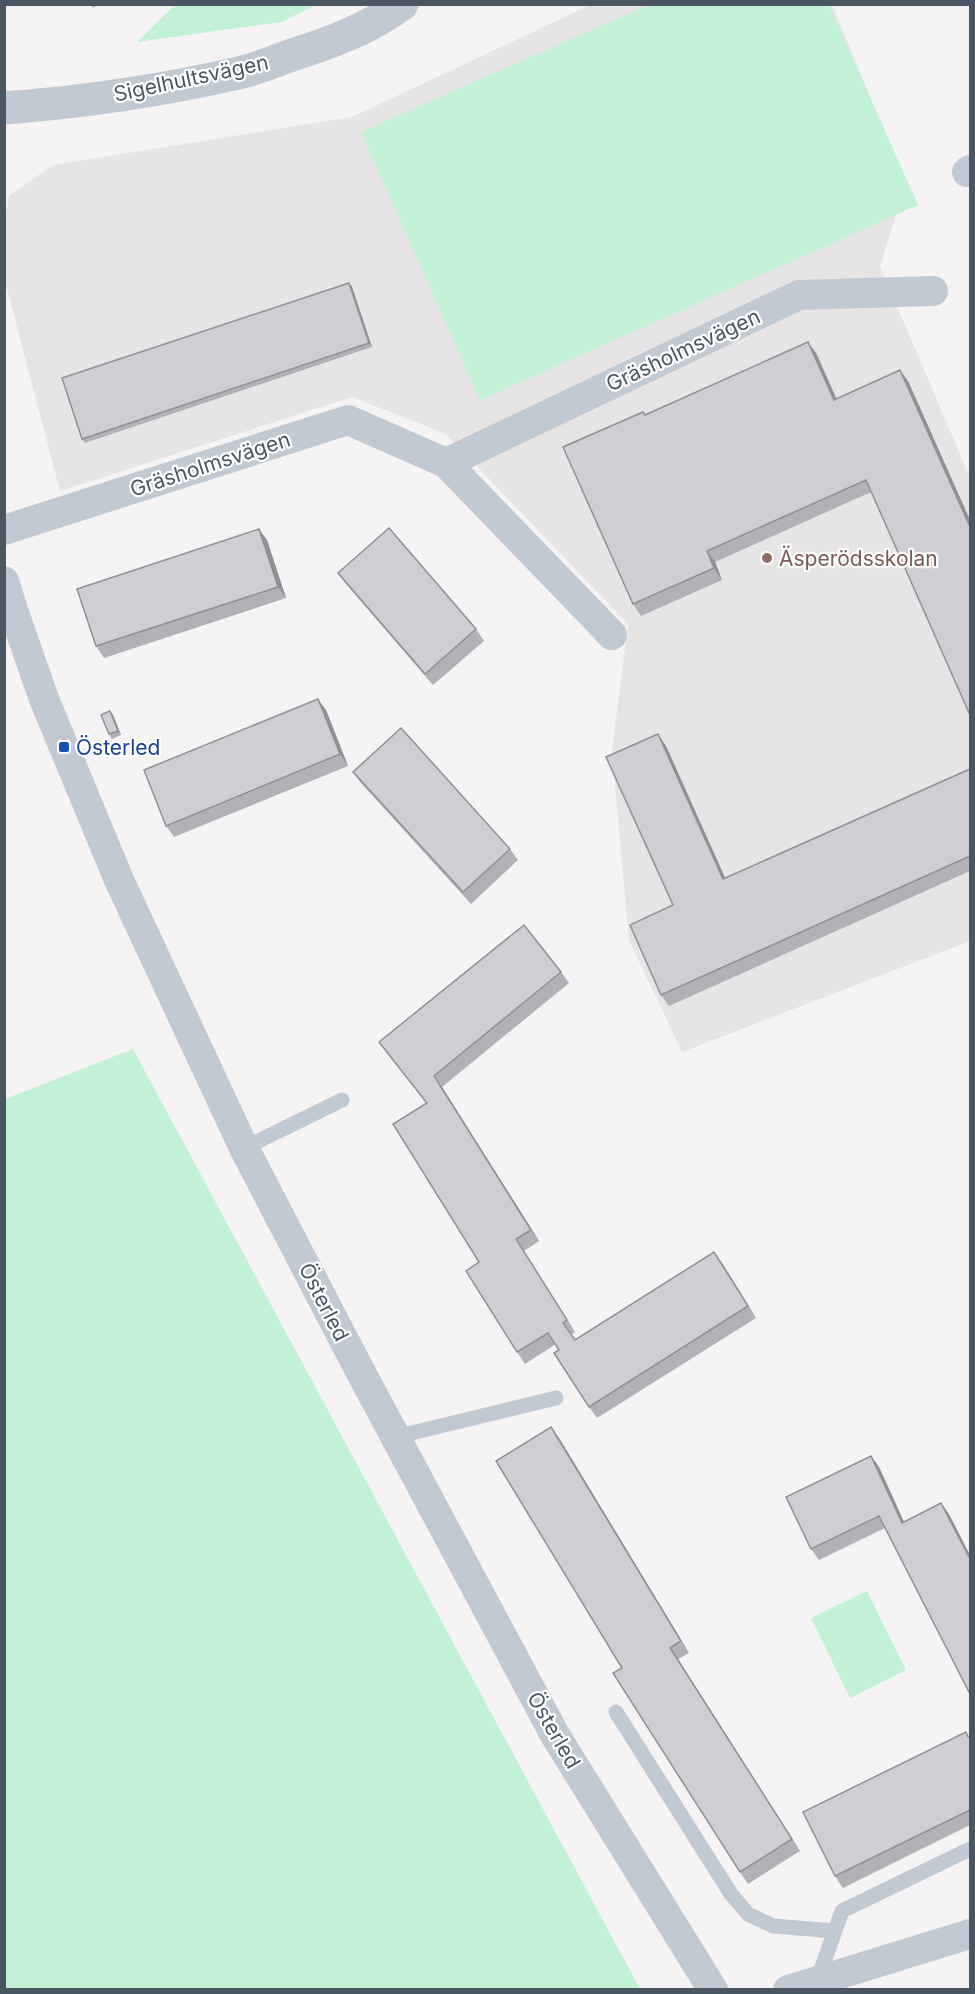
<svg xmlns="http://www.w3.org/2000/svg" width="975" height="1994" font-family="Inter,sans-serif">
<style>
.education{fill:#e6e4e5}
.green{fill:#c3f1d5}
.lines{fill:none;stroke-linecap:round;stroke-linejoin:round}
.service{stroke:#c1cad2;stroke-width:15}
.minor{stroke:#c1cad2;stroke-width:30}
.tertiary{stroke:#c1cad2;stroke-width:33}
.wall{fill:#b0b2b7}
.shaded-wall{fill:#909195}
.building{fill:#cdcfd5;stroke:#909195;stroke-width:1.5}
.education-dot{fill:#8d6e63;stroke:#fff;stroke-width:2}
.transit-dot{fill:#1a4fb4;stroke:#fff;stroke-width:2}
.labels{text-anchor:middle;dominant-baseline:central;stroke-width:4.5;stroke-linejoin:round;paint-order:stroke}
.street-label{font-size:21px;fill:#4a5661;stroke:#fff}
.education-label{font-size:21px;fill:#785e54;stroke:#fff;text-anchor:start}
.transit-label{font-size:21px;fill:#164399;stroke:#fff;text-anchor:start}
</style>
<rect width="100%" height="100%" fill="#f5f3f3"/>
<path class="education" d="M 589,5 L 832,5 L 906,183 L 880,266 L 970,478 L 970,941 L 682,1052 L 629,940 L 612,751 L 628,624 L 446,434 L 352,397 L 60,491 L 5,281 L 5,223 L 9,196 L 53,165 L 352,117 L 588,6 Z"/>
<path class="green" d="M 175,5 L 175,4 L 316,5 L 281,22 L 137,42 Z
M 648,5 L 829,5 L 918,205 L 480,400 L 361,132 Z
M 133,1049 L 640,1989 L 5,1989 L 5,1099 Z
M 867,1591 L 906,1670 L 850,1698 L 811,1618 Z"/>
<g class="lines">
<path class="service" d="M 244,1148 L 342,1100
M 395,1437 L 556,1398
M 616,1712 L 731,1894 L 748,1914 L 773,1926 L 835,1931
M 817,1981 L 842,1911 L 970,1849"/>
<path class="minor" d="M 967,172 L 970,170
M 446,463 L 612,635
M 4,530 L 348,420 L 446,463 L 799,295 L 933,291
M 4,581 L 13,610 L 44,699 L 119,880 L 244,1148 L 358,1367 L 555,1735 L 713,1990
M 788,1990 L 970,1934"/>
<path class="tertiary" d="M 4,108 C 84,102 165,90 243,72 C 261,67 278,60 295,54 C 333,42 370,28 402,4"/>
</g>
<path class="wall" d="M 91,4 L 100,4 L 93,8 Z
M 349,283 L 352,287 L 372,347 L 85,443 L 82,439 Z
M 816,353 L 836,399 L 908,381 L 970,520 L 970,715 L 871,492 L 715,562 L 722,580 L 641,616 L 633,604 L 645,415 Z
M 267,540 L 286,598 L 104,658 L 96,646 Z
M 338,573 L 476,629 L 484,641 L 433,685 L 346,584 Z
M 326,710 L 348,766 L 174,837 L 166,826 Z
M 110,711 L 113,715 L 121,735 L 112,739 L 109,734 Z
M 666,746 L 725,878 L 970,769 L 970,871 L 669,1006 L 661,995 L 673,905 Z
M 353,772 L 510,849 L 518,860 L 471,904 L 361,783 Z
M 561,972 L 569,983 L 442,1087 L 539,1241 L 524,1251 L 575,1332 L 571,1335 L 575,1340 L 722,1263 L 756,1318 L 597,1418 L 589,1407 L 556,1344 L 525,1364 L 517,1352 L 479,1262 L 426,1103 L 379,1042 Z
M 559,1438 L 689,1653 L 678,1659 L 800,1851 L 748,1884 L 740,1872 L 622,1668 Z
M 871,1456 L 879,1467 L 904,1522 L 949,1514 L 885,1528 L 819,1560 L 811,1549 Z
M 966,1732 L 969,1737 L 970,1736 L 970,1825 L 843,1888 L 835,1876 Z"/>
<path class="shaded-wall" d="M 349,283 L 352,287 L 372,347 L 369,343 Z
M 808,342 L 816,353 L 842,411 L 834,400 Z
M 900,370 L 908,381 L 970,520 L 970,527 Z
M 259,529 L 267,540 L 286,598 L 278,587 Z
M 707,551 L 715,562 L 722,580 L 714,568 Z
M 318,699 L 326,710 L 348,766 L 340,754 Z
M 110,711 L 113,715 L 121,735 L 118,731 Z
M 658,734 L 666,746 L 731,891 L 723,879 Z
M 434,1076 L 442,1087 L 539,1241 L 531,1230 Z
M 516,1239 L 524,1251 L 575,1332 L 567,1320 Z
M 714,1252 L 722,1263 L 756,1318 L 748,1306 Z
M 551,1427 L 559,1438 L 689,1653 L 681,1641 Z
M 871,1456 L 879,1467 L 910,1535 L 902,1523 Z
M 941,1503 L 949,1514 L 970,1555 L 970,1559 Z
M 670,1648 L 678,1659 L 800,1851 L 792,1839 Z"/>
<path class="building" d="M 349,283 L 369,343 L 82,439 L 62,378 Z
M 808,342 L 834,400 L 900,370 L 970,527 L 970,715 L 866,480 L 707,551 L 714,568 L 633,604 L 563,447 L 643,412 L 645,415 Z
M 389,528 L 476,629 L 425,674 L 338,573 Z
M 259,529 L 278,587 L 96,646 L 77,589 Z
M 318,699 L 340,754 L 166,826 L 144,770 Z
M 110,711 L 118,731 L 109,734 L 101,715 Z
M 401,728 L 510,849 L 463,892 L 353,772 Z
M 658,734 L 723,879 L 970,769 L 970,856 L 661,995 L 630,925 L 673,905 L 606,757 Z
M 524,925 L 561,972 L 434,1076 L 531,1230 L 516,1239 L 567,1320 L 563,1323 L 575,1340 L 714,1252 L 748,1306 L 589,1407 L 554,1353 L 559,1350 L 548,1333 L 517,1352 L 466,1271 L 479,1262 L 393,1124 L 427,1103 L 379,1042 Z
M 551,1427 L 681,1641 L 670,1648 L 792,1839 L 740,1872 L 613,1673 L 622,1668 L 496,1461 Z
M 871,1456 L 902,1523 L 941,1503 L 970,1559 L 970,1694 L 879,1516 L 811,1549 L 786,1497 Z
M 966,1732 L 968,1737 L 970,1736 L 970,1810 L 835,1876 L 803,1812 Z"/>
<circle class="education-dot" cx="767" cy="558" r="6"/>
<rect class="transit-dot" x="58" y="741" width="12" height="12" rx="3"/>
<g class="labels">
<g class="street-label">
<text transform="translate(191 78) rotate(-12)">Sigelhultsvägen</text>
<text transform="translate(683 350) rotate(-25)">Gräsholmsvägen</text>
<text transform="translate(210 464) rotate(-18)">Gräsholmsvägen</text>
<text transform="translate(324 1302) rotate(63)">Österled</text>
<text transform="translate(554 1730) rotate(60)">Österled</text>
</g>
<g class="education-label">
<text x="779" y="558">Äsperödsskolan</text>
</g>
<g class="transit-label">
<text x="76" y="747">Österled</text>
</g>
</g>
<rect width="975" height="1994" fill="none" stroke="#4a5661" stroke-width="12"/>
</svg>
